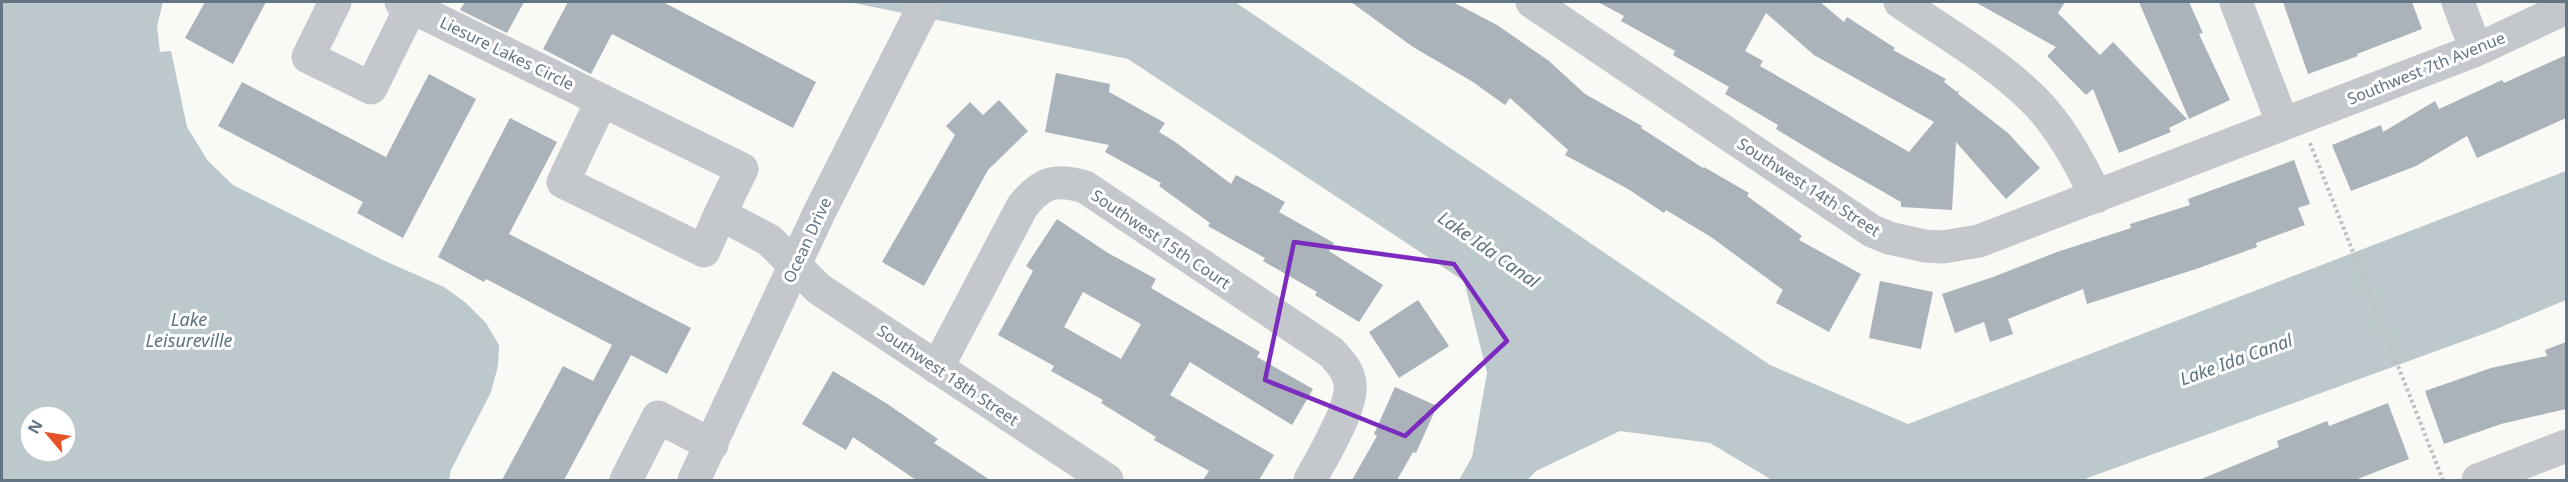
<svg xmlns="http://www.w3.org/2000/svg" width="2568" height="482" font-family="'Noto Sans',sans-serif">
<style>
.water{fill:#bcc8cc;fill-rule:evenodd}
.building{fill:#aab3b9;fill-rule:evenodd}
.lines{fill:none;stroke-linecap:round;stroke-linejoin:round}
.path{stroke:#bec0c3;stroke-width:4;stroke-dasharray:3 3;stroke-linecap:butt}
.minor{stroke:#c4c8cc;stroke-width:33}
.marked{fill:none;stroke:#7b2cbf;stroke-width:4.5;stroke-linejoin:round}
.labels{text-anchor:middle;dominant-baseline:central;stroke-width:6;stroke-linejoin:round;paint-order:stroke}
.street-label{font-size:16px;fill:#637482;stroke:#fff}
.water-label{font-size:18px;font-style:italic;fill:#5e747c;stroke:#fff}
</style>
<rect width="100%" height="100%" fill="#f9f9f6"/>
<path class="water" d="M 2,2 L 163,2 L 157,26 L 160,52 L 171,51 L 187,127 L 208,161 L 233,185 L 385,261 L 444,287 L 466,303 L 486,323 L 499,345 L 498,366 L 491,392 L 451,470 L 449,480 L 2,480 ZM 30,416 L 66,416 L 66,452 L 30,452 Z
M 849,2 L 1235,2 L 1770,365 L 1908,424 L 2566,171 L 2566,300 L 2494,330 L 2082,480 L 1772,480 L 1710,443 L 1620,431 L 1536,471 L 1527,480 L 1459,480 L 1472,457 L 1487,373 L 1464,281 L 1128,59 Z"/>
<path class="building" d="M 205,2 L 266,2 L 233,64 L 185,38 Z
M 465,2 L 524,2 L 507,33 L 460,10 Z
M 568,2 L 663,2 L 816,82 L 793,128 L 612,34 L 591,74 L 543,49 Z
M 1351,2 L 1453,2 L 1497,25 L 1549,61 L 1585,94 L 1642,126 L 1641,128 L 1703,168 L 1704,167 L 1749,193 L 1747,196 L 1802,236 L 1799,240 L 1861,274 L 1829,332 L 1776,303 L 1783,290 L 1711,237 L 1666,210 L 1664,213 L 1628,189 L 1565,155 L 1568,150 L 1510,98 L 1505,105 L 1473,82 L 1413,47 Z
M 1598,2 L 1820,2 L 1844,22 L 1847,17 L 1895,48 L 1893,50 L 1946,79 L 1944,82 L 1957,92 L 1959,90 L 1958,94 L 2008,133 L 2040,168 L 2006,199 L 1956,142 L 1952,210 L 1901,207 L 1901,202 L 1829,161 L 1776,129 L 1778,125 L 1725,94 L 1729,87 L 1673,55 L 1675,51 L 1621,21 L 1624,16 ZM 1766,13 L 1814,55 L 1934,122 L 1909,152 L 1760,66 L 1763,61 L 1745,51 Z
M 1975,2 L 2065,2 L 2058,13 L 2100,55 L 2113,42 L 2187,119 L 2169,128 L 2171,132 L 2119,153 L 2093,89 L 2086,95 L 2047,56 L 2056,47 Z
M 2139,2 L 2189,2 L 2203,33 L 2199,34 L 2230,100 L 2189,119 Z
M 2283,2 L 2412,2 L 2422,29 L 2357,54 L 2358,56 L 2308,74 Z
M 2566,55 L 2566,118 L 2477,158 L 2467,136 L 2416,166 L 2351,191 L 2332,145 L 2381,125 L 2383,132 L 2435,101 L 2439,109 L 2502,80 L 2504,83 Z
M 1056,73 L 1110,84 L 1109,92 L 1165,123 L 1159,132 L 1174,141 L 1231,184 L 1236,175 L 1285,202 L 1279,212 L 1334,243 L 1329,251 L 1383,285 L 1359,322 L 1315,295 L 1317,292 L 1263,261 L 1265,258 L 1208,226 L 1210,223 L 1159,186 L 1161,183 L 1105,152 L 1109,145 L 1045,132 Z
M 429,74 L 476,99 L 403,238 L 357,213 L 363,202 L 218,126 L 242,82 L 386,157 Z
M 999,100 L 1028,131 L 988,170 L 924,286 L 882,262 L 955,135 L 946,126 L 970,102 L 983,115 Z
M 510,118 L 557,142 L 509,234 L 691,328 L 667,374 L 631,355 L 564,480 L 502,480 L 563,366 L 593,381 L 612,345 L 486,279 L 484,282 L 438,257 Z
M 2294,160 L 2310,204 L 2298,208 L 2305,225 L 2256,243 L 2257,247 L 2199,268 L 2087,304 L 2083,289 L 2008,319 L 2013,334 L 1990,342 L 1984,322 L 1955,333 L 1942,294 L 1993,277 L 2057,252 L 2131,228 L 2130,224 L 2190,205 L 2188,199 Z
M 1057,219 L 1108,253 L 1156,279 L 1151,288 L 1260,352 L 1257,357 L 1313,389 L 1292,425 L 1190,362 L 1170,395 L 1274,455 L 1259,480 L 1203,480 L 1209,471 L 1154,440 L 1156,437 L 1101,403 L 1103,400 L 1051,371 L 1054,366 L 998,335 L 1033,271 L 1026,266 ZM 1083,292 L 1141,324 L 1121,359 L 1064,327 Z
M 1880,281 L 1933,292 L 1921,349 L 1869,338 Z
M 1418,300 L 1449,346 L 1399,378 L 1369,332 Z
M 2566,342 L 2566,409 L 2501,424 L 2444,444 L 2425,391 L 2491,368 L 2547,356 L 2545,350 Z
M 833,371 L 886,403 L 938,439 L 934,443 L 990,480 L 916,480 L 853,437 L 846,450 L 802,424 Z
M 1395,387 L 1437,406 L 1416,453 L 1413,452 L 1397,480 L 1352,480 L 1377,436 L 1374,434 Z
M 2388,403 L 2409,459 L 2355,480 L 2199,480 L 2279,447 L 2277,441 L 2327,421 L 2329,426 Z"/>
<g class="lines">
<path class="path" d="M 2310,143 L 2443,480"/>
<path class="minor" d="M 335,2 L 308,57 L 371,88 L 411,7
M 401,2 L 742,169 L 720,214 L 769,240 L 819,289 L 1107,480
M 1532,2 L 1872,231 L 1889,238 L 1925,246 L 1943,247 L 1979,241 L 2476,50 L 2566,8
M 1900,2 C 1945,33 1995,61 2034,100 C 2061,127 2080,162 2096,197
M 2236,2 L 2283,124
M 2458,2 L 2476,50
M 602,100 L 563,182 L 704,251 L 720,214
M 937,368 L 1022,207 C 1041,182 1056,178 1085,187 L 1331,352 C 1340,362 1349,371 1350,384 C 1353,408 1322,458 1310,480
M 626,480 L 658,417 L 712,445
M 694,480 L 820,211 L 926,2
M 2478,480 L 2566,446"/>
</g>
<path class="marked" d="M 1294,242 L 1454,264 L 1507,341 L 1405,436 L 1265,380 Z"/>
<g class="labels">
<g class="street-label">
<text transform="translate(507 53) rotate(26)">Liesure Lakes Circle</text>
<text transform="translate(2426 68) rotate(-22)">Southwest 7th Avenue</text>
<text transform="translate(1809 187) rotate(33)">Southwest 14th Street</text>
<text transform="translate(1161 239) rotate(34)">Southwest 15th Court</text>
<text transform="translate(807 240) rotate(-65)">Ocean Drive</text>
<text transform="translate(948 375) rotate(34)">Southwest 18th Street</text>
</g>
<g class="water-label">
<text transform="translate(1489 249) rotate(35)">Lake Ida Canal</text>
<text x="189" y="319">Lake<tspan x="189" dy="21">Leisureville</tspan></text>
<text transform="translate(2236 359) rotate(-20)">Lake Ida Canal</text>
</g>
</g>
<rect width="2568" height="482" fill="none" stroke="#637482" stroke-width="6"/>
<g transform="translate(48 434) rotate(299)"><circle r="28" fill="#ffffff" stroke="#c1c7cd" stroke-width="1.5"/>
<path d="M0-4.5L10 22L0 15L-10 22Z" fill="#e65328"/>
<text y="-9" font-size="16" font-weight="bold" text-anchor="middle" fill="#637482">N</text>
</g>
</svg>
